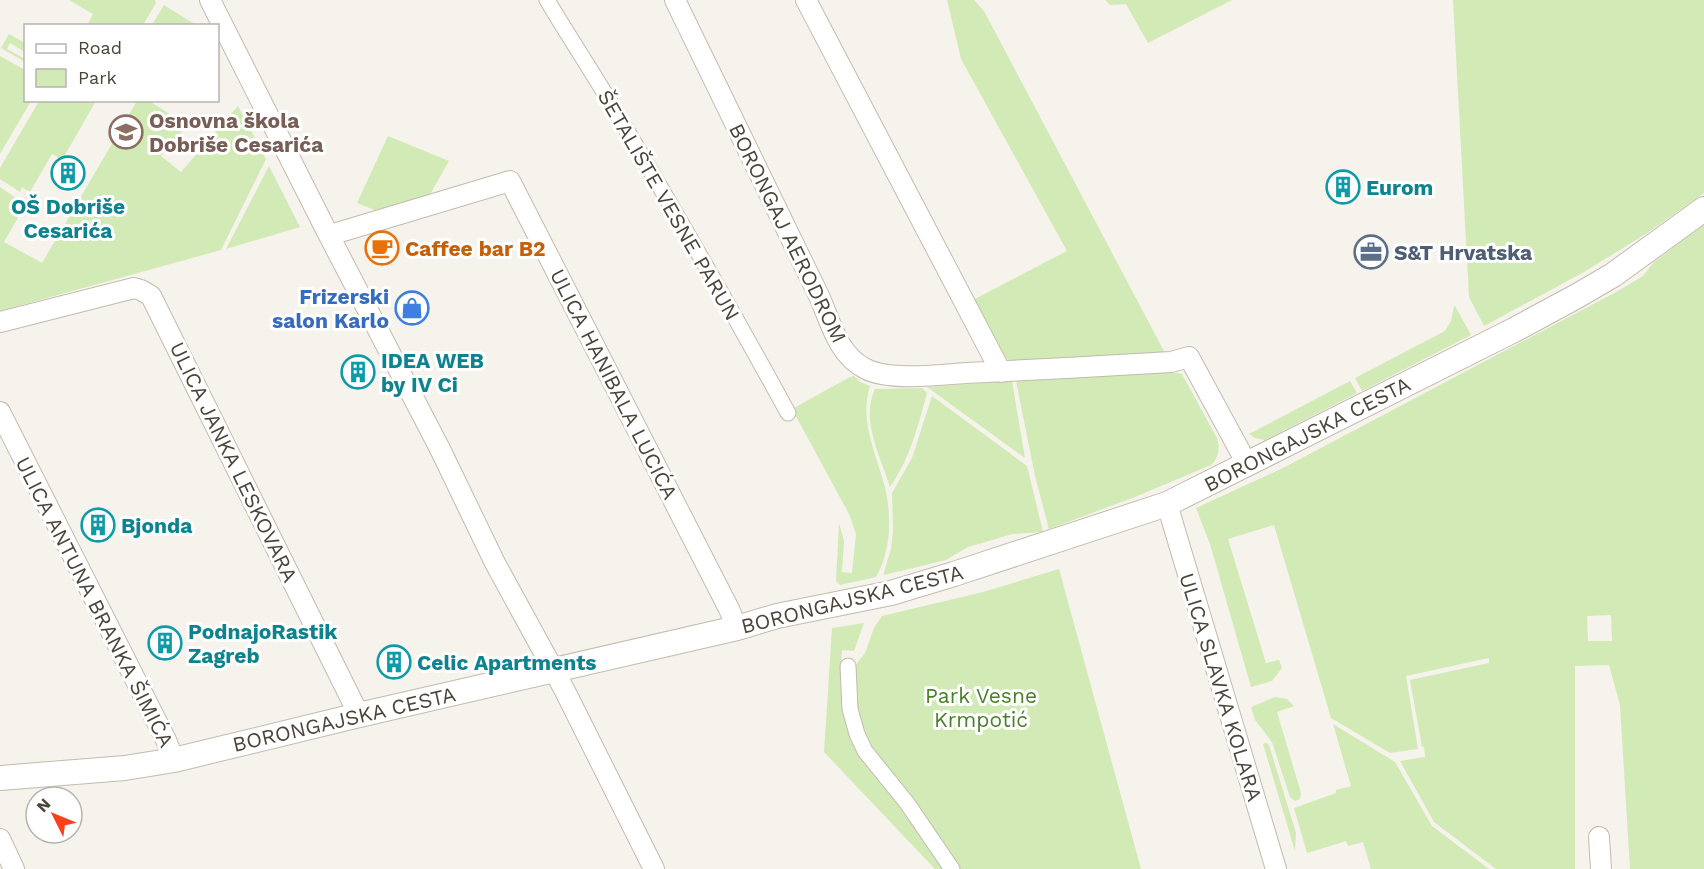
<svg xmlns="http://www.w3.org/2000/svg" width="1704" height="869" font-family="'Work Sans',sans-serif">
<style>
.green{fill:#d2eab5;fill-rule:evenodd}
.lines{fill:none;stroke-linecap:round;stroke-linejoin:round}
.pedestrian-casing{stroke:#c2bbae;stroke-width:17}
.minor-casing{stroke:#c2bbae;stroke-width:22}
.tertiary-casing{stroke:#c2bbae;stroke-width:26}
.pedestrian{stroke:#fff;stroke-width:15}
.minor{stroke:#fff;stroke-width:20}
.tertiary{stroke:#fff;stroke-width:24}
.labels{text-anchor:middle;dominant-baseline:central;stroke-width:6;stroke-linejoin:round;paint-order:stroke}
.education-label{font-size:21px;font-weight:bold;fill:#785e54;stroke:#fff;text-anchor:start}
.culture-label{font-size:21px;font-weight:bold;fill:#0d838f;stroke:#fff;text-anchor:start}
.street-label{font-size:21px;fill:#4b4439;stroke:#fff}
.food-label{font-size:21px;font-weight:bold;fill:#c56008;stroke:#fff;text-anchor:start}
.service-label{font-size:21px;font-weight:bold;fill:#4e5e75;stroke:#fff;text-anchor:start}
.shop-label{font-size:21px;font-weight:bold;fill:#366cbe;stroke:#fff;text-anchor:end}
.park-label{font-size:21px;fill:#4a7f2a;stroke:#fff}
</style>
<rect width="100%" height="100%" fill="#f6f3ec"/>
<path class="green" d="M 69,0 L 155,0 L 156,3 L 143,25 L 87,26 L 93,14 Z
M 947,0 L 974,0 L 984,11 L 1165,353 L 1014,363 L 1000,355 L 971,301 L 1067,251 L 961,59 Z
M 1105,0 L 1232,0 L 1148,43 L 1126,4 L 1110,5 Z
M 1453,0 L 1704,0 L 1704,193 L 1644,235 L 1584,272 L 1484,326 L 1469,297 Z
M 164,5 L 196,25 L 152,25 Z
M 9,34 L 25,43 L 25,52 L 10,43 L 7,49 L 25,59 L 25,62 L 1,48 Z
M 0,56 L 25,70 L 26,100 L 31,101 L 0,154 Z
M 39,101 L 96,101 L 62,160 L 52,154 L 30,192 L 22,187 L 20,192 L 0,179 L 0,168 Z
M 137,101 L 149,101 L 187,125 L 161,156 L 181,172 L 238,106 L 266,159 L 221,250 L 0,311 L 0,187 L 16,198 L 13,203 L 23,209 L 4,242 L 42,263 Z
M 388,136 L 449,161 L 428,198 L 377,211 L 357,203 Z
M 269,166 L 300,227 L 226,249 Z
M 1704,225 L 1704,869 L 1630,869 L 1620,705 L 1609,665 L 1575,666 L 1575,869 L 1496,869 L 1434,822 L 1400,761 L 1425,757 L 1424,747 L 1422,747 L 1410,680 L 1489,663 L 1489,658 L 1406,676 L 1418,749 L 1390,753 L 1331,718 L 1274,525 L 1228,539 L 1266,663 L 1279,660 L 1282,668 L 1272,681 L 1251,687 L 1210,544 L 1196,508 L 1283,468 L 1618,291 L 1643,276 L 1654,262 ZM 1611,615 L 1612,641 L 1588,641 L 1587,616 Z
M 1454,306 L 1455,306 L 1471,335 L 1362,391 L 1355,378 L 1445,331 L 1451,321 Z
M 1170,372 L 1182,374 L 1217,438 C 1220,448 1219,457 1211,465 L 1135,497 L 1049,529 L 1035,476 L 1016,381 Z
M 854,376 L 860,382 L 870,386 C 860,418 873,446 882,477 C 892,508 893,548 876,577 L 840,585 L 836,581 L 839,523 L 844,541 L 842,572 L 852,573 L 856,534 L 849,514 L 792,409 L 850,377 Z
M 1012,381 L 1025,458 L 927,387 Z
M 1350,381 L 1357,393 L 1265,440 L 1255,438 L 1249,434 Z
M 922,388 L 927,393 C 918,426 910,459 890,487 C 881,457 860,420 875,389 Z
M 932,396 L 1027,466 L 1043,532 L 1012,534 L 999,538 L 968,547 L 946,560 L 884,575 L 884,572 L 891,549 L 893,531 L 892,493 L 912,458 Z
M 1059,569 L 1141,869 L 960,869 L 932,826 L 873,751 L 857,712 L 854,667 L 865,653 L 874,628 L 882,616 L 983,592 Z
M 864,623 L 854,651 L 842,650 L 840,678 L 843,709 L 944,869 L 935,869 L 824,752 L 832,628 Z
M 1275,697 L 1287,699 L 1294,706 L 1277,712 L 1301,793 L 1300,799 L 1295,801 L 1290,797 L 1272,742 L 1255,720 L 1251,707 Z
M 1333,724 L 1395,762 L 1432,826 L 1489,869 L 1371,869 L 1363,842 L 1348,846 L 1346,841 L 1307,853 L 1294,808 L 1336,793 L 1336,790 L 1351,786 Z
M 1266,743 L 1269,745 L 1296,833 L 1295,851 L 1263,744 Z"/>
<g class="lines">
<g class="pedestrian-casing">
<path id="pedestrian" d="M 547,0 C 572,42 599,82 623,124 C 680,220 735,316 788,413
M 848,666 L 850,709 L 857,734 L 865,751 L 907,803 L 952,869"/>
</g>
<g class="minor-casing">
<path id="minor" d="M 210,0 L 323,224 L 440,449 L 495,563 L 565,691 L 654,869
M 675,0 L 820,298 C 831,324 839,356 866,369 C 890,381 939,375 966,373 C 1034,370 1103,366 1171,362 L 1189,357 L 1247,464
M 806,0 L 1001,372
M 330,235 L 510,181 L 729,609 L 737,628
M 0,322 L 134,288 L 141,290 L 151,296 L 359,715
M 0,412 L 166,740 L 174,760
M 1167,504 L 1276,869
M 1599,837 L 1601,869
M 0,839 L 14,869"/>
</g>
<g class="tertiary-casing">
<path id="tertiary" d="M 0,778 L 125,768 L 174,760 L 359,715 L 737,628 L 777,616 L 891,593 L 954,574 L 1167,504 L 1514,330 L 1577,296 L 1613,275 L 1704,209"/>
</g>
<use href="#pedestrian" class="pedestrian"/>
<use href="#minor" class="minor"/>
<use href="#tertiary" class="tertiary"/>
</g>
<defs>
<g id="school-ring" transform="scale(1.725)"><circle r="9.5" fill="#fff" stroke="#8d6e63" stroke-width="1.5"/><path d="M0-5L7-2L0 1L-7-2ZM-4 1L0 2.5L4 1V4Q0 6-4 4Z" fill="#8d6e63"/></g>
<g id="building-ring" transform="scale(1.725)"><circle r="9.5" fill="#fff" stroke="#0f9aa8" stroke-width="1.5"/><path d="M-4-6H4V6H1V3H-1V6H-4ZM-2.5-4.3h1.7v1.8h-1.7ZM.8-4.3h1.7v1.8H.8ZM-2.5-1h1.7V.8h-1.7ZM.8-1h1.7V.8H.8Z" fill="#0f9aa8"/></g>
<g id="cafe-ring" transform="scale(1.725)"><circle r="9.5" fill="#fff" stroke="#e8710a" stroke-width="1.5"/><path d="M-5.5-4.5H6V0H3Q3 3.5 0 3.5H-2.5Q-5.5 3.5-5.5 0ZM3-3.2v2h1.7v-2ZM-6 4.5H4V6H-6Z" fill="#e8710a"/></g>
<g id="office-ring" transform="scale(1.725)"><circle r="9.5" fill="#fff" stroke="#5c6f8a" stroke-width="1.5"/><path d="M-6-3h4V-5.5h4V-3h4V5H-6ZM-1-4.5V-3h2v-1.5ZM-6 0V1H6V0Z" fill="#5c6f8a"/></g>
<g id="shop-ring" transform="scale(1.725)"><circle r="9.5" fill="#fff" stroke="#3f7fe0" stroke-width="1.5"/><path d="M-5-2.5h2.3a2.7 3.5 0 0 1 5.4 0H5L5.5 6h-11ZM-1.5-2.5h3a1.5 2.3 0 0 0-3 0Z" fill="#3f7fe0"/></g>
</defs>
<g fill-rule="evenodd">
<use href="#school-ring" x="126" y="132"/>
<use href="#building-ring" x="68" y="173"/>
<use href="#building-ring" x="1343" y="187"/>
<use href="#cafe-ring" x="382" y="248"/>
<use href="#office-ring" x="1371" y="252"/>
<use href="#shop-ring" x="412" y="308"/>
<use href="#building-ring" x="358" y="372"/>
<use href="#building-ring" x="98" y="525"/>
<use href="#building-ring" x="165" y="643"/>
<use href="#building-ring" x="394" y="662"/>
</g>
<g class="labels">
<g class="education-label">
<text x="149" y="120">Osnovna škola<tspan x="149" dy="24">Dobriše Cesarića</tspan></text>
</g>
<g class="culture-label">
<text x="1366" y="187">Eurom</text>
<text x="68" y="206" text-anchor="middle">OŠ Dobriše<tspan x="68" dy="24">Cesarića</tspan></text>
<text x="381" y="360">IDEA WEB<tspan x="381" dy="24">by IV Ci</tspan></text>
<text x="121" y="525">Bjonda</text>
<text x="188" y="631">PodnajoRastik<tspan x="188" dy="24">Zagreb</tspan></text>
<text x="417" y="662">Celic Apartments</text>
</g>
<g class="street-label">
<text transform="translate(669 205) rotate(60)">ŠETALIŠTE VESNE PARUN</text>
<text transform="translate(788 233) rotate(64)">BORONGAJ AERODROM</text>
<text transform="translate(614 384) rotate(63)">ULICA HANIBALA LUCIĆA</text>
<text transform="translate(1307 434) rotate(-27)">BORONGAJSKA CESTA</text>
<text transform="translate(234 462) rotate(64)">ULICA JANKA LESKOVARA</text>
<text transform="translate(852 599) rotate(-14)">BORONGAJSKA CESTA</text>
<text transform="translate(95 602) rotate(63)">ULICA ANTUNA BRANKA ŠIMIĆA</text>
<text transform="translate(1221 687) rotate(73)">ULICA SLAVKA KOLARA</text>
<text transform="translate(344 719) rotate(-13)">BORONGAJSKA CESTA</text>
</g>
<g class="food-label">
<text x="405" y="248">Caffee bar B2</text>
</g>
<g class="service-label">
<text x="1394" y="252">S&amp;T Hrvatska</text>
</g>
<g class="shop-label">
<text x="389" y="296">Frizerski<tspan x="389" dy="24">salon Karlo</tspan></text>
</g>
<g class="park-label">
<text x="981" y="695">Park Vesne<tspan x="981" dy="24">Krmpotić</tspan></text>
</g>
</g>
<rect x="24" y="24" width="195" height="78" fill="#ffffff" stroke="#b7b4b0" stroke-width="1.5"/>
<rect x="36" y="44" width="30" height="9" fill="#ffffff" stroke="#b7b4b0" stroke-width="1.5"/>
<text x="78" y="54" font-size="18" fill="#4b4439">Road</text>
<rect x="36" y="69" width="30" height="18" fill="#d2eab5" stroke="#b7b4b0" stroke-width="1.5"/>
<text x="78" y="84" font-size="18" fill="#4b4439">Park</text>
<g transform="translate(54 815) rotate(313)"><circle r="28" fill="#ffffff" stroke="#b7b4b0" stroke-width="1.5"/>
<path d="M0-4.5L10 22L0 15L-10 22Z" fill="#fc3f1d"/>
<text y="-9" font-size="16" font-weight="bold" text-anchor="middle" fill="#4b4439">N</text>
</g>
</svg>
